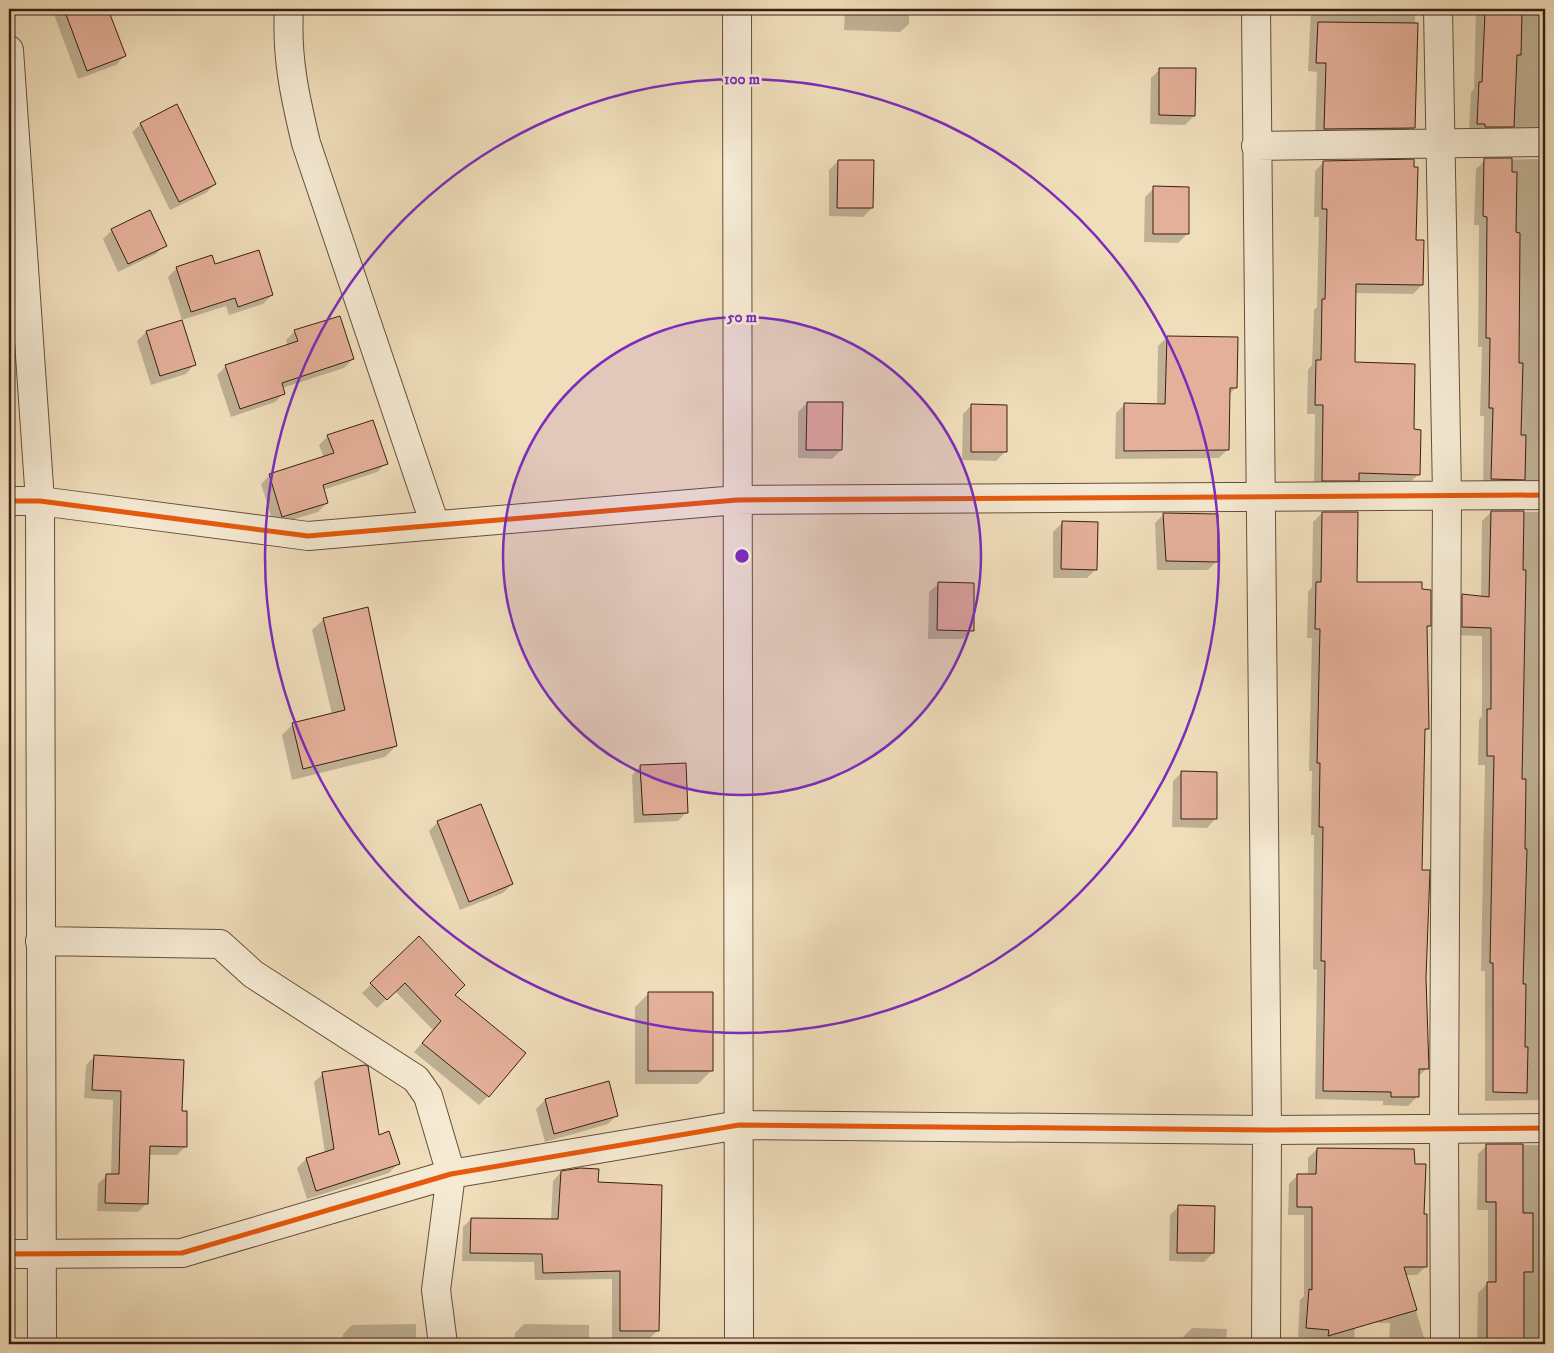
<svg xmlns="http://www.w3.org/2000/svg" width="1554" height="1353" font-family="'IM FELL DW Pica',serif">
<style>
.shadow{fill:#0003}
.building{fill:#e5b09a;stroke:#381f12}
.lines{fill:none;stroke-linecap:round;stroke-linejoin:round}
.minor-casing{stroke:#664f3c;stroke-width:30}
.minor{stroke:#f5ead3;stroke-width:28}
.cycleway-casing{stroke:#f5ead3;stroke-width:8}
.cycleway{stroke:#e8590c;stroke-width:5}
.ring{fill:none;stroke:#7b2cbf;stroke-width:2.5}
.centre{fill:#7b2cbf;stroke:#f5ead3;stroke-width:2.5}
.ring-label{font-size:15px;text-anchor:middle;font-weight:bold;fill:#7b2cbf;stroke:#f5ead3;stroke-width:5;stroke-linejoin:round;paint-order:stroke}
</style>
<rect width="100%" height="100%" fill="#f0debb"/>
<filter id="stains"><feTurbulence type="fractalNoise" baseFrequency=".004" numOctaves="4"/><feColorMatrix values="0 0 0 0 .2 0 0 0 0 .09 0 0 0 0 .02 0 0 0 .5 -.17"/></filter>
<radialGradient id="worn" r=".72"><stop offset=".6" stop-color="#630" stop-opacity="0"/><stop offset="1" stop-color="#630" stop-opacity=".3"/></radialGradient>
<path class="shadow" d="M 52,9 L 107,9 L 125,56 L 116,65 L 78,79 Z
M 845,9 L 909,9 L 909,24 L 900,32 L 844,30 Z
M 1036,9 L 1074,9 L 1070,13 L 1035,12 Z
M 1311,9 L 1415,9 L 1414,128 L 1405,137 L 1315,138 L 1317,72 L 1308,71 Z
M 1476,9 L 1545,9 L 1545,139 L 1469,133 L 1471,92 L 1474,89 Z
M 1160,69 L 1194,116 L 1185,125 L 1150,124 L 1151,78 Z
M 141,124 L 215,184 L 206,193 L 170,210 L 132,132 Z
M 1545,159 L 1545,491 L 1483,488 L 1484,416 L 1480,416 L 1482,347 L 1478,347 L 1479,225 L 1474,225 L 1476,169 L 1485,160 Z
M 838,161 L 872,208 L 863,217 L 829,216 L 829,170 Z
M 1324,162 L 1415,241 L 1422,285 L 1413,294 L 1355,293 L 1353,363 L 1412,431 L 1418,475 L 1409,483 L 1356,482 L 1349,489 L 1314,489 L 1315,414 L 1307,414 L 1308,370 L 1312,365 L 1314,310 L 1317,307 L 1319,217 L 1314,217 L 1315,171 Z
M 1154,188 L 1187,234 L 1178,243 L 1144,242 L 1145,197 Z
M 112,230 L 165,245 L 156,254 L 118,272 L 103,239 Z
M 214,265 L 272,295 L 263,304 L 229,315 L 226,306 L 182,320 L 168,277 L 177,268 Z
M 295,331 L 353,359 L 344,368 L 282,388 L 284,393 L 275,402 L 231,417 L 217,375 L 226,366 L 288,346 L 286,340 Z
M 146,332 L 194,365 L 186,374 L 151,385 L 137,341 Z
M 1167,337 L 1236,387 L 1229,395 L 1228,449 L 1219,458 L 1115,459 L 1116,413 L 1125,404 L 1157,405 L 1158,346 Z
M 807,403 L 841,450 L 832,459 L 798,458 L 798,412 Z
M 972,405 L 1005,452 L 996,461 L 962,460 L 963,414 Z
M 328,436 L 386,463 L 377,472 L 323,490 L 327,503 L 318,512 L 274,525 L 261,484 L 270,475 L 324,458 L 319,445 Z
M 1491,512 L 1545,512 L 1545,1100 L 1485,1101 L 1485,971 L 1481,971 L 1485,765 L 1478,765 L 1479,720 L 1482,716 L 1482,636 L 1454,635 L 1454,604 L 1463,595 L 1481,597 L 1482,521 Z
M 1322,513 L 1356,583 L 1421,590 L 1430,625 L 1426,629 L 1428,728 L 1424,732 L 1421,871 L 1427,1068 L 1418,1077 L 1417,1097 L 1408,1106 L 1383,1105 L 1383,1101 L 1315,1099 L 1317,970 L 1313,969 L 1314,835 L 1311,835 L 1312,771 L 1309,771 L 1312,638 L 1307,638 L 1308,592 L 1312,587 L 1313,522 Z
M 1164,514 L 1216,562 L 1208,570 L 1157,570 L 1155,523 Z
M 1062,523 L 1096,569 L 1087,578 L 1053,578 L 1053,532 Z
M 938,584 L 972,630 L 963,639 L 928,639 L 929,592 Z
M 324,619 L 396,746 L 385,757 L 292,780 L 282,735 L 293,724 L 332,714 L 312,630 Z
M 641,766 L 687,812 L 678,821 L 634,823 L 632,775 Z
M 1182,772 L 1215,819 L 1207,828 L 1172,827 L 1173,781 Z
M 438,822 L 512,884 L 503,893 L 460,910 L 429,831 Z
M 419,938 L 453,995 L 488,1096 L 479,1105 L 414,1052 L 433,1030 L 395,991 L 377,1008 L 362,993 Z
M 648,994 L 712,1070 L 698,1084 L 635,1084 L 635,1007 Z
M 95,1056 L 180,1112 L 186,1146 L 177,1155 L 149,1155 L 147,1203 L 138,1212 L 97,1211 L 98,1184 L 107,1175 L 111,1175 L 113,1100 L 84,1098 L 86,1065 Z
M 323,1074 L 378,1136 L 398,1164 L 389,1173 L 307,1199 L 297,1168 L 306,1159 L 325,1153 L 314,1082 Z
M 545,1100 L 617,1115 L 608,1124 L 545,1142 L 536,1109 Z
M 1487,1145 L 1545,1145 L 1545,1344 L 1477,1344 L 1478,1293 L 1488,1283 L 1488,1210 L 1477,1210 L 1478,1154 Z
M 1317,1149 L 1413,1165 L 1423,1216 L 1426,1266 L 1417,1275 L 1405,1275 L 1426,1344 L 1389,1344 L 1390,1323 L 1355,1322 L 1354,1344 L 1316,1344 L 1316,1338 L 1298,1337 L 1300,1300 L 1304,1296 L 1304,1215 L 1288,1215 L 1289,1184 L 1298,1175 L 1308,1175 L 1308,1158 Z
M 561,1172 L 597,1183 L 658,1330 L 649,1339 L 612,1339 L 612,1279 L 535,1280 L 534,1262 L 462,1261 L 463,1227 L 471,1219 L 551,1220 L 553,1181 Z
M 1179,1206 L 1213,1253 L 1204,1262 L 1169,1261 L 1170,1215 Z
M 416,1324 L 416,1344 L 343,1344 L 343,1334 L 352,1325 Z
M 524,1324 L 589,1325 L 589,1344 L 515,1344 L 515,1333 Z
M 1192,1328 L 1227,1329 L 1226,1344 L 1183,1344 L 1183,1337 Z"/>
<path class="building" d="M 64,9 L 108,9 L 126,56 L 87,71 Z
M 1485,12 L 1522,13 L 1521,55 L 1517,55 L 1514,127 L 1485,127 L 1485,124 L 1477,124 L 1479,82 L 1482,82 Z
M 1318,22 L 1418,23 L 1415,128 L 1324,129 L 1326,63 L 1316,63 Z
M 1159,68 L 1196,68 L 1195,116 L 1159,115 Z
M 177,104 L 216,184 L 179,202 L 140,123 Z
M 1484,158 L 1512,158 L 1512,172 L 1517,172 L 1516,232 L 1520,233 L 1519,363 L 1523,363 L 1521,435 L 1526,435 L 1525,480 L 1491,479 L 1493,408 L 1489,408 L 1490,338 L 1486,338 L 1487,217 L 1483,216 Z
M 1414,159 L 1414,167 L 1418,167 L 1416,240 L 1424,240 L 1423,285 L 1356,284 L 1355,362 L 1415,364 L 1414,429 L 1421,430 L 1420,475 L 1359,473 L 1359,481 L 1322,481 L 1323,405 L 1315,405 L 1316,360 L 1321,360 L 1322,299 L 1325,299 L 1327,209 L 1322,209 L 1323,161 Z
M 838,160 L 874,160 L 873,208 L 837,208 Z
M 1153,186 L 1189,187 L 1189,234 L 1153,234 Z
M 150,210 L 167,246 L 128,264 L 111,229 Z
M 259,250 L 273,295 L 238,307 L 235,298 L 191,312 L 176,267 L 212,255 L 215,264 Z
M 340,316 L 354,359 L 282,383 L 285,394 L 240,409 L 225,365 L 298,341 L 294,330 Z
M 182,320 L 196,365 L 160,376 L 146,331 Z
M 1167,336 L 1238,337 L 1237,388 L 1230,388 L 1229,450 L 1124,451 L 1124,403 L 1165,404 Z
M 807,402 L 843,402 L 842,450 L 806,450 Z
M 971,404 L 1007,405 L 1007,452 L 971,452 Z
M 373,420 L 388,464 L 323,485 L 328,503 L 282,517 L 269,474 L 334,453 L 327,435 Z
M 1491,511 L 1524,511 L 1523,570 L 1526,570 L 1522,779 L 1526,779 L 1525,849 L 1527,849 L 1523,984 L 1526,984 L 1525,1047 L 1528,1047 L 1527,1093 L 1493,1092 L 1493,963 L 1490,963 L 1494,756 L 1487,756 L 1487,709 L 1491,709 L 1491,628 L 1462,627 L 1462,594 L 1489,597 Z
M 1322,512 L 1358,512 L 1357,582 L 1422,582 L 1422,589 L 1431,590 L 1431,626 L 1427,626 L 1429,729 L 1425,729 L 1422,870 L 1430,870 L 1426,978 L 1429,1069 L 1419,1069 L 1419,1097 L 1391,1097 L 1391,1092 L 1323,1091 L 1325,961 L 1321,961 L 1323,827 L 1319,827 L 1320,763 L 1317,763 L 1320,629 L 1315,629 L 1316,582 L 1321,582 Z
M 1163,513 L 1218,514 L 1218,562 L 1166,561 Z
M 1062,521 L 1098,522 L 1097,570 L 1061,569 Z
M 938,582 L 974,583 L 974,631 L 937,630 Z
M 368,607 L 397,746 L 303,769 L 292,723 L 345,710 L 323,618 Z
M 686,763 L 688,813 L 643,815 L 640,765 Z
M 1181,771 L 1217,772 L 1217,819 L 1181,819 Z
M 481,804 L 513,884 L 469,902 L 437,821 Z
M 419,936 L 465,985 L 455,995 L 526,1053 L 489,1097 L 422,1043 L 441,1021 L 405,983 L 387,1000 L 370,983 Z
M 648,992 L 713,992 L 713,1071 L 648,1071 Z
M 94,1055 L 184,1060 L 182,1111 L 187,1111 L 187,1147 L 150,1146 L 148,1204 L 105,1203 L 106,1174 L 119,1174 L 121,1091 L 92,1090 Z
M 365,1065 L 368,1066 L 379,1135 L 389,1131 L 400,1164 L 316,1191 L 306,1158 L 334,1149 L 322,1072 Z
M 609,1081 L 618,1116 L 554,1134 L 545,1099 Z
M 1486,1144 L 1523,1144 L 1523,1213 L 1533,1213 L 1533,1272 L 1524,1272 L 1524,1342 L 1487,1342 L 1487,1282 L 1496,1282 L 1496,1202 L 1486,1202 Z
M 1317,1148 L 1414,1149 L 1415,1164 L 1426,1164 L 1424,1214 L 1427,1214 L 1427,1267 L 1404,1267 L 1417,1310 L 1328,1336 L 1329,1330 L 1306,1328 L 1309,1289 L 1312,1290 L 1312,1207 L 1297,1207 L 1297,1174 L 1316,1174 Z
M 580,1168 L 599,1169 L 598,1182 L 662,1185 L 659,1331 L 620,1331 L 620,1271 L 543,1273 L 542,1254 L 470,1253 L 471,1218 L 558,1219 L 561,1171 Z
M 1178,1205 L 1215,1206 L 1214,1253 L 1177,1253 Z"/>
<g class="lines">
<g class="minor-casing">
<path id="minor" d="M 289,9 C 286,57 295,97 306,143 L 435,525
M 737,9 L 739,1344
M 1256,9 L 1267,1130 L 1266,1344
M 1438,9 L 1447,495 L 1444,1128 L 1445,1344
M 9,50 L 40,501 L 42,1344
M 1256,146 L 1545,142
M 9,501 L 40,501 L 308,536 L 737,500 L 1545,495
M 40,941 L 220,944 L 253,974 L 416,1079 L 428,1096 L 451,1174 L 436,1290 L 443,1344
M 9,1254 L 182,1253 L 451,1174 L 739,1125 L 1267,1130 L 1545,1128"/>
</g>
<use href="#minor" class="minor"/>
<g class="cycleway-casing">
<path id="cycleway" d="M 9,501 L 40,501 L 308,536 L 737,500 L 1545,495
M 9,1254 L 182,1253 L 451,1174 L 739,1125 L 1267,1130 L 1545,1128"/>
</g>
<use href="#cycleway" class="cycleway"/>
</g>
<circle cx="742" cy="556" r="239" fill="#7b2cbf" fill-opacity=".12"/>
<g class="ring">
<circle cx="742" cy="556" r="239"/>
<circle cx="742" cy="556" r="477"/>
</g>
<circle cx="742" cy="556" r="8" class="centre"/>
<g class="ring-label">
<text x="742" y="84">100 m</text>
<text x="742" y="322">50 m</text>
</g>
<rect width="1554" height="1353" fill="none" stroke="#f0debb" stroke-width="30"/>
<rect x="10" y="10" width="1534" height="1333" fill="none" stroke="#381f12" stroke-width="2.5"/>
<rect x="15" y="15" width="1524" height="1323" fill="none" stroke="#381f12"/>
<rect width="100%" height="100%" filter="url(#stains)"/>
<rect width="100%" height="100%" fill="url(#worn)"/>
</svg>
